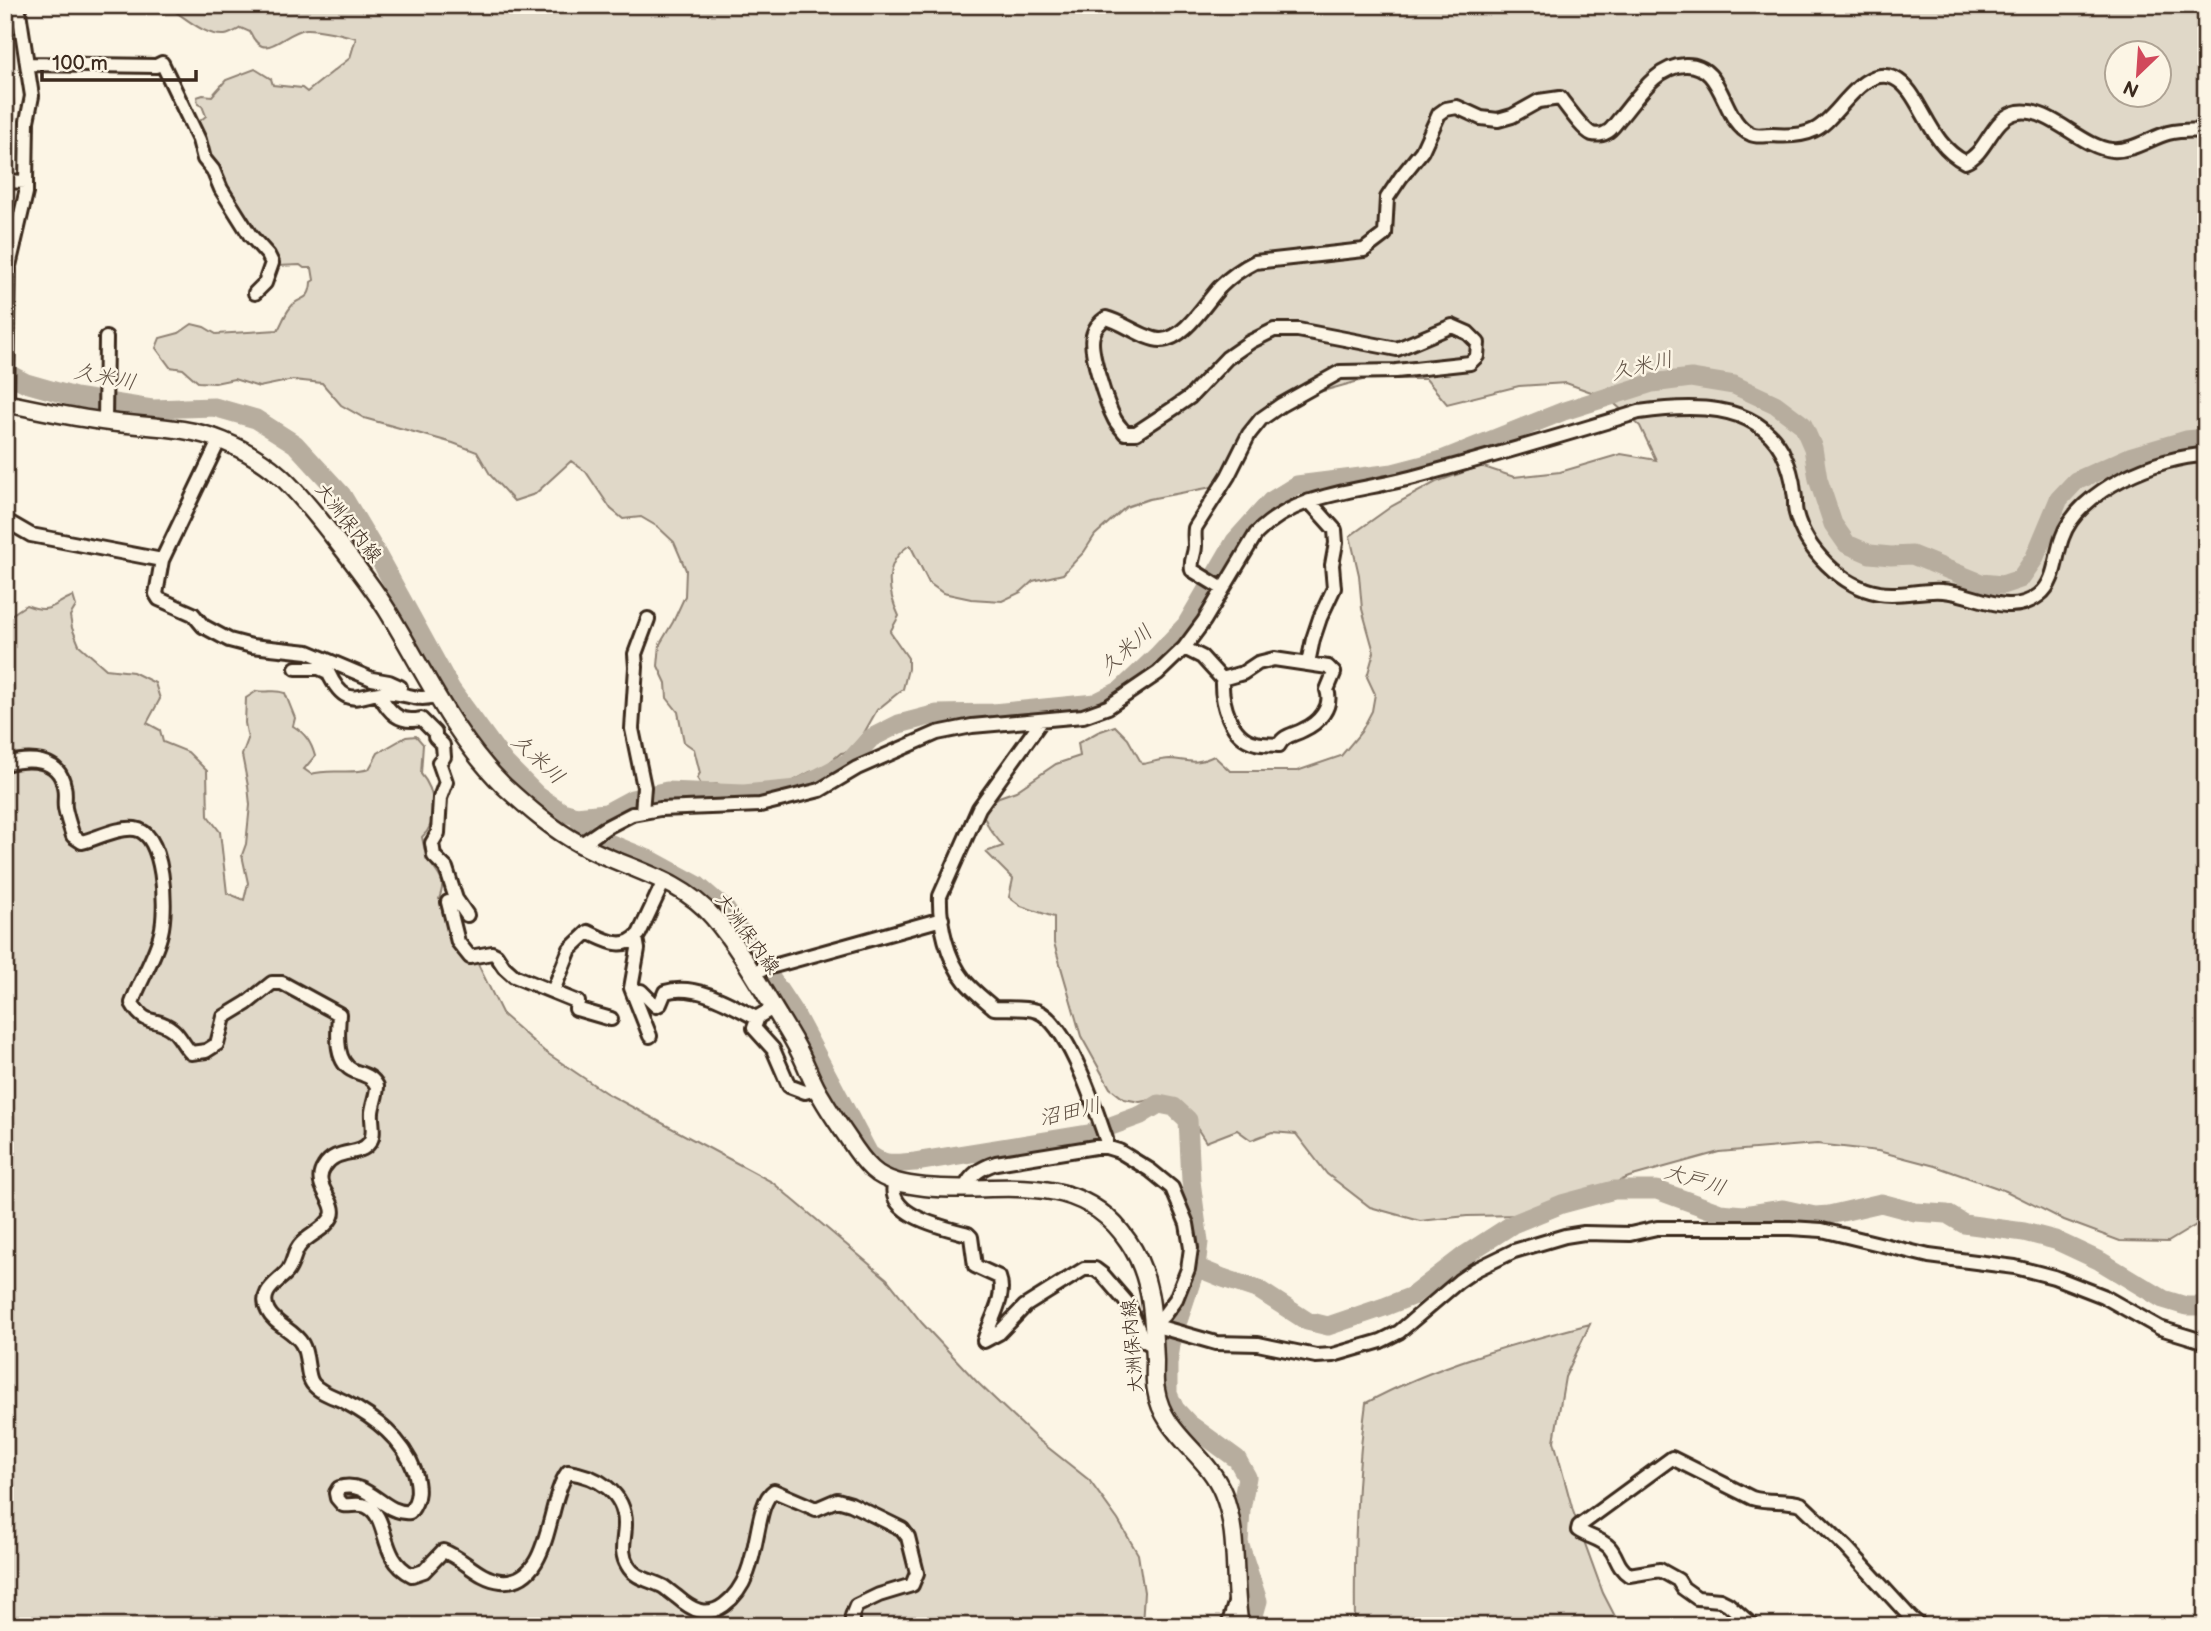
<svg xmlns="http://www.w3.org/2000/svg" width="2211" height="1631" font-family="'Balsamiq Sans','Klee One',sans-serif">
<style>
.green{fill:#e0d8c8;stroke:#8e8173;stroke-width:2;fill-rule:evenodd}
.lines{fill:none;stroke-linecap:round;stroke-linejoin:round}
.river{stroke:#b7ad9e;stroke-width:19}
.street-casing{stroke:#3b2a1e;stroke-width:18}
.secondary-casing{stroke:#3b2a1e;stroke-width:21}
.street{stroke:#fcf5e5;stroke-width:12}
.secondary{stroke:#fcf5e5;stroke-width:16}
.rail-casing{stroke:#3b2a1e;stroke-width:6}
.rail{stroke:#fcf5e5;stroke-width:3.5;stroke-dasharray:10;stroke-linecap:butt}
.labels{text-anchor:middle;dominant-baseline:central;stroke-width:5;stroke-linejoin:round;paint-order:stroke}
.street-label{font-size:19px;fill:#3b2a1e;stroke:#fcf5e5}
.water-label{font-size:21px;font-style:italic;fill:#605144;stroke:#fcf5e5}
</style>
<rect width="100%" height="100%" fill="#fcf5e5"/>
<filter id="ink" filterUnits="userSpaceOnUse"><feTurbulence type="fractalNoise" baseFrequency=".0143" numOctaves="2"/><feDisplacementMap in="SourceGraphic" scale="14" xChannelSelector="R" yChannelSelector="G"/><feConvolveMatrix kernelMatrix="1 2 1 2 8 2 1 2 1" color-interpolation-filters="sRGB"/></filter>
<g filter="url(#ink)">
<path class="green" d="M 165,5 L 2206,5 L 2206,1219 L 2168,1242 L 2120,1241 L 2064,1220 L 2006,1191 L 1935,1166 L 1878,1151 L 1817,1144 L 1719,1152 L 1629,1177 L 1571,1202 L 1526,1215 L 1467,1216 L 1420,1221 L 1370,1207 L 1327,1174 L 1296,1134 L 1272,1132 L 1251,1140 L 1237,1130 L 1206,1142 L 1184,1108 L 1161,1098 L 1140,1102 L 1124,1099 L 1110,1088 L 1081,1036 L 1054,943 L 1054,917 L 1021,906 L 1009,897 L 1013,879 L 986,852 L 1003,846 L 989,828 L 981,810 L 999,797 L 1016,791 L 1056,764 L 1080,756 L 1078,743 L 1098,732 L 1115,726 L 1128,739 L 1142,764 C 1150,763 1161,759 1170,759 C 1189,760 1193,766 1214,756 L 1230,771 L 1297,771 L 1341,756 L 1361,732 L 1372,711 L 1375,694 L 1367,677 L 1374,652 L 1362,609 L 1359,575 L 1350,536 L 1392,506 L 1436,482 L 1481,466 L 1514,477 L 1560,472 L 1621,454 L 1656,460 L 1640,426 L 1608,398 L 1566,383 L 1519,386 L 1447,404 L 1426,379 L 1366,379 L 1305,396 L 1262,424 L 1212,487 L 1149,499 L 1126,507 L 1095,535 L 1084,552 L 1063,574 L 1033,581 L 1021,592 L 1002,601 L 971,599 L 943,593 L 929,583 L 910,545 C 883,562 887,591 899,616 L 890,632 L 908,658 L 908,669 L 903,689 L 877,710 L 864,733 L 848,752 L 841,753 L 823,768 L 810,772 L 788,784 L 771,789 L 748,791 L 716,784 L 702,786 L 697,778 L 700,773 L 694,749 L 684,742 L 678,712 L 667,698 L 666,683 L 658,666 L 660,644 L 673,622 L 685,596 L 686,570 L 674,542 L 658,527 L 641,517 L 623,519 L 611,509 L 586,472 L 571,461 L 535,494 L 514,501 L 491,476 L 477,452 L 453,443 L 364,418 L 341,405 L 322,383 L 293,380 L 259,387 L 234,379 L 215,383 L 198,382 L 183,369 L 170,367 L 156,348 L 160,338 L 179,333 L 192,324 L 204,327 L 216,334 L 278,330 C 282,323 285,314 290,308 C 298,295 310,304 311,282 L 314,280 L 312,268 L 304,268 L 300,265 L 277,266 L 229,196 L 196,124 L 206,116 L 202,106 L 198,104 L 197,97 L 203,95 L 212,96 L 226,80 L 255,69 L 271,79 L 273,85 L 302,88 L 307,92 L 350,58 L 356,38 C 347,35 315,28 306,29 C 283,32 265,65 250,32 L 241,28 C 237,30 230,34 225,35 C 204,37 183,15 165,5 ZM 2116,52 L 2158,52 L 2158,94 L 2116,94 Z
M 73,596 L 76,606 L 70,616 L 72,628 L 79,645 L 106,669 L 133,672 L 155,683 L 160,699 L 147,723 L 160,730 L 163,742 L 188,752 L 207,771 L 208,816 L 220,832 L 227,893 L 244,900 L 248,883 L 242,855 L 246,844 L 250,805 L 248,786 L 242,755 L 248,739 L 245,723 L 246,698 L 257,691 C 268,693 275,689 285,693 L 295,718 L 293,726 C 305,733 311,742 315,756 L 304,769 L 311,774 C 330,768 350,775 369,769 L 378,753 L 406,737 L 416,736 L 423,744 L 421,774 C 435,790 440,821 422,837 C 424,846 425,856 431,864 C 441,879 446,880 439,899 L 447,909 L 450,930 L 477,962 L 503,1015 L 544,1051 L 606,1093 L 772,1182 L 887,1279 L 922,1323 L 977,1382 L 1036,1438 L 1089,1480 L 1118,1520 L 1138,1554 L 1144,1592 L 1142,1626 L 5,1626 L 5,619 L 26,605 C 52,615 52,604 73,596 Z
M 1590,1324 L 1565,1377 L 1554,1441 L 1573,1511 L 1603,1593 L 1620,1626 L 1355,1626 C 1354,1551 1356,1477 1366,1403 C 1436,1365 1513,1344 1590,1324 Z"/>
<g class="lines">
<path class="river" d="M 5,372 L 26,383 L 75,397 L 152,409 L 214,407 L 256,419 L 295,444 L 342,495 L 373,547 L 451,689 L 505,763 L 538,796 L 562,812 L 576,816 L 606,813 L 632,799 L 667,791 L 744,794 L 797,789 L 850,761 L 871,738 L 899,724 L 937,714 L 993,713 L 1095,703 L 1121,690 L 1157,656 L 1186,625 L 1235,541 L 1271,501 L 1297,485 L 1393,473 L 1439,461 L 1564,411 L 1652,383 L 1691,378 L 1734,385 L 1775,404 L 1803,425 L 1813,448 L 1818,479 L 1833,524 L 1847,544 L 1870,554 L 1891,556 L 1912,555 L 1981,583 L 2002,585 L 2020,579 L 2034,559 L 2059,499 L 2076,481 L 2132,456 L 2186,440 L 2206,438
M 576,816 L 583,827 L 604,841 L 653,861 L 697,885 L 726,910 L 796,1016 L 869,1154 C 884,1167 896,1163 915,1162 L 1089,1134 L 1141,1115 L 1159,1104 L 1174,1107 L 1188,1120 L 1191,1181 L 1199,1242 L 1196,1267 L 1172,1339 L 1168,1364 L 1168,1394 L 1175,1409 L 1189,1424 L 1237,1459 L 1247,1477 L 1241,1510 L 1239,1543 L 1258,1601 L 1251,1626
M 1196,1267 L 1223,1278 L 1259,1290 L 1307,1321 L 1328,1326 L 1384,1307 L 1412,1296 L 1465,1255 L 1513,1224 L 1562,1204 L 1614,1190 L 1657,1190 L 1720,1213 L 1744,1215 L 1783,1209 L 1815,1216 L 1829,1215 L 1881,1203 L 1915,1212 L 1947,1214 L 1964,1224 L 2024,1232 L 2055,1240 L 2100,1261 L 2163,1299 L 2186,1306 L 2206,1306"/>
<g class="street-casing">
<path id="street" d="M 18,5 L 27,64
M 5,181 L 26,182 L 26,193 L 9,266 L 7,403
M 26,182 L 27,121 L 32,96 L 27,64 L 156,66 L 162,63 L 199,140 L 204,159 L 213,170 L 221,189 L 250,235 L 268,255 L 272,263 L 265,283 L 255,293
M 105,422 L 106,338
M 220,439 L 162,560 L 156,594 L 159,599 L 193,614 L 203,626 L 229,640 L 252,646 L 308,652 L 372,679 L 389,682 L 400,687
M 5,520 L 31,535 L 162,560
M 1223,589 L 1192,570 C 1190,560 1195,555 1195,546 C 1195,539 1194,535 1195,528 L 1228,476 L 1249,434 L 1261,419 L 1281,405 L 1340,372 L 1396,371 L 1470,363 L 1477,356 L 1478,343 L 1468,333 L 1452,326 L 1397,349 L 1298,330 L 1274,330 L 1250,342 L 1227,358 L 1190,397 L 1174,408 L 1136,433 L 1125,433 C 1122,429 1118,425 1115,420 C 1107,405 1088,350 1093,335 C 1095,327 1100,322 1106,318 C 1123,322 1145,340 1161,340 C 1184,340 1206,302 1220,287 C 1231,276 1241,269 1255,262 L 1364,250 L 1385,234 L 1387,198 L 1401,177 L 1422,151 L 1439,114 L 1446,109 L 1457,107 L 1481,118 L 1498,120 L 1512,116 L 1539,101 L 1560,98 C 1568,108 1582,129 1592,134 C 1596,135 1603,135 1607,132 C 1612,130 1617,121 1621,117 C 1638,97 1656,66 1685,65 C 1725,63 1721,122 1751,134 C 1756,137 1766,135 1772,135 C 1785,136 1802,136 1814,130 C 1838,120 1861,64 1894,78 C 1921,90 1927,144 1965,162 C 1988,153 1991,117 2018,112 C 2051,107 2080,147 2112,150 C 2131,152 2150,138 2168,133 C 2180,130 2193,130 2206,131
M 1184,648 L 1202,657 L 1222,679 L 1243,673 L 1258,663 L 1274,659 L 1328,667 L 1334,673 L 1327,690 C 1333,707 1319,723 1303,730 C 1294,735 1284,735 1279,745 C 1272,744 1263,745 1256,743 C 1230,738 1221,702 1222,679
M 1308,663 L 1313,639 L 1320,618 L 1334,588 L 1332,565 L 1336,543 L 1335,530 L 1309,501
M 296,668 L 319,668 L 328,672 C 349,717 363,688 393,693 C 411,695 417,701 436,696
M 379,694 C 389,712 399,724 421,719 L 435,733 L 435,737 L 443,745 L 444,757 L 439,762 L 446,782 L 440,798 L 438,833 L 432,843 L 434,856 L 446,868 L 456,899 L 467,915
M 1042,720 L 979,808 L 940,896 C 939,924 947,959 965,981 C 973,991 984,999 994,1008 C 1008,1009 1024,1007 1037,1011 C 1068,1023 1095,1108 1106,1139 L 1106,1147
M 5,764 C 28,758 59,757 64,786 C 66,793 64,801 65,808 C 67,818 70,827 73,836 L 82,842 C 98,838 118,827 135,829 C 165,833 167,910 161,933 C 156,956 140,980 132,1003 C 146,1028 157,1016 173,1030 C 180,1036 184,1046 191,1053 L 206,1051 L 217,1044 L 224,1017 L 247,1003 L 272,983 L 282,983 L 339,1014 C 338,1032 334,1063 354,1071 C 364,1075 372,1076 377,1086 C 377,1095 373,1103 372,1112 C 371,1122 376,1135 369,1143 C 359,1157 336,1147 324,1167 C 311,1186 338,1201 332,1216 C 326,1229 310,1234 301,1244 C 293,1252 294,1264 287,1272 C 277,1283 258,1292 268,1311 C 275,1325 294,1330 302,1344 C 309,1356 306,1376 313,1384 C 320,1393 335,1397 345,1402 C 375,1418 403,1439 415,1472 C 419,1487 420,1499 410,1512 C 383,1515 369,1479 339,1488 L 336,1493 L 337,1498 L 343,1505 C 350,1506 359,1503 366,1506 C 390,1516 378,1559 412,1575 L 424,1571 L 443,1551 C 464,1558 478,1579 501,1581 C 552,1585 546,1501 568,1472 C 597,1476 625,1492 625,1524 C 625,1539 619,1552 628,1566 C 635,1579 652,1580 664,1587 C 668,1590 673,1594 677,1597 C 692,1610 706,1618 724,1605 C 764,1576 751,1507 774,1491 L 816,1509 L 837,1500 L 851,1504 L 902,1529 L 908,1537 L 917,1573 L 912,1585 L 879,1595 L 856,1606 L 852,1616 L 852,1626
M 642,812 L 644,787 L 632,729 L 636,667 L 635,654 L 648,619
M 580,845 L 605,828 L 632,814 L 660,809 L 760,805 L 820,790 L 857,768 L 937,733 L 972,726 L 1083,716 L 1108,707 L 1158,673 L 1184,648 L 1204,621 L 1256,534 C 1298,491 1360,492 1414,477 C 1489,457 1564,435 1639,412 C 1688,405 1754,401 1782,451 C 1788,463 1793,479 1794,492 C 1796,499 1794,506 1796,513 C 1805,549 1842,587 1879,593 C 1900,597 1922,589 1943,591 C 1975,593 2008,619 2039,595 C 2056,582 2055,557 2062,538 C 2078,490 2159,456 2206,455
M 448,902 L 458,942 L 470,957 L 492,953 L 496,955 L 504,967 L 514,976 L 578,1002 L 576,1009 L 580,1010 L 611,1019
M 636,938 L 638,949 L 631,988 L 650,1036
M 752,972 L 942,919
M 553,991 L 570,949 L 588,932 C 606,940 623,952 639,934 L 664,881
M 633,992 L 641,991 L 656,1006 L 660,1004 L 665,992 C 696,983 730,1004 756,1018 L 773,1008
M 758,1017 L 754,1028 L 773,1049 L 789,1086 L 805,1092 L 817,1089
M 895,1182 C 883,1215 945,1228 968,1234 L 971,1237 L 975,1266 L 999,1277 C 1007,1297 989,1322 984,1341 L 999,1333 L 1025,1306 L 1084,1269 L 1095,1269 L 1103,1275 L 1128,1304 L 1143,1340 L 1154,1346
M 965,1188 C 971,1174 981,1168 996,1163 L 1095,1147 L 1106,1147 L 1119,1151 L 1150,1170 L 1172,1188 L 1187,1224 L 1191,1248 L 1188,1269 L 1176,1299 L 1164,1315 L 1153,1325
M 1153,1325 L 1216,1343 L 1258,1344 L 1316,1356 L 1333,1355 L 1381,1341 L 1399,1332 L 1459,1281 L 1475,1270 L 1514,1251 L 1565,1236 L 1584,1233 L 1630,1234 L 1657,1228 L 1790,1228 L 1822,1230 L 1929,1256 L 2015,1267 L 2054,1277 L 2103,1296 L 2160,1328 L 2206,1342
M 1228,1626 L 1236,1600
M 1753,1626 L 1728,1604 L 1720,1600 L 1697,1598 L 1683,1588 L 1678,1580 L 1660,1570 L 1629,1575 C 1616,1566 1618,1557 1609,1547 C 1600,1538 1588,1537 1578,1530 L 1579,1526 L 1672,1458 L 1752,1498 C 1768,1503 1785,1499 1801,1504 L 1847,1548 L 1911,1618 L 1921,1626"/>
</g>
<g class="secondary-casing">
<path id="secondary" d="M 5,403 C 40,410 74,418 109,422 C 147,427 187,426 223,441 C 272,461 292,485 324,525 C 346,553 369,581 387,610 C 424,670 453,736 504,786 C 527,807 552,829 580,844 C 625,869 679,877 713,917 C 736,944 754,975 772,1005 C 782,1022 793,1038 801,1055 C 808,1069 813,1085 822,1098 C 830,1112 839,1125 848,1138 C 855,1149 862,1160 872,1169 C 886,1182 907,1185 925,1187 C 1000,1195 1077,1166 1128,1241 C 1153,1277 1153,1319 1155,1361 C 1155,1371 1154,1381 1156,1390 C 1163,1435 1207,1453 1223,1493 C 1240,1534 1232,1583 1240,1626"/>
</g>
<use href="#street" class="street"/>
<use href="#secondary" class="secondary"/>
<g class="rail-casing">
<path id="rail" d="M 5,16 C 9,82 20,151 5,215"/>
</g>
<use href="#rail" class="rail"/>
</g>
</g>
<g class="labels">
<g class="street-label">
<text transform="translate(348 523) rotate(52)">大洲保内線</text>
<text transform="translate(747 934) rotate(54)">大洲保内線</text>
<text transform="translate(1133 1346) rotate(-95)">大洲保内線</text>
</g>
<g class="water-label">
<text transform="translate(1642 366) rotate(-13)">久米川</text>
<text transform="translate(105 377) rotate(11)">久米川</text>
<text transform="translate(1126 650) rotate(-42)">久米川</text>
<text transform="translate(538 759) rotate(43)">久米川</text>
<text transform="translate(1070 1112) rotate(-13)">沼田川</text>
<text transform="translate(1695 1180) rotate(17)">大戸川</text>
</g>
</g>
<rect width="2211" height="1631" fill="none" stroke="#fcf5e5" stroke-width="28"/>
<rect x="14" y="14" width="2183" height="1603" fill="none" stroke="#3b2a1e" stroke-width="2.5" filter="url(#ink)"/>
<g transform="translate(2138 74) rotate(205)"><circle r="33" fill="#fcf5e5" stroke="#afa495" stroke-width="2"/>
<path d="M0-5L12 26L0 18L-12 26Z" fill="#d1495b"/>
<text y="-10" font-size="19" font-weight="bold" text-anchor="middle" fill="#3b2a1e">N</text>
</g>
<path d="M42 70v10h154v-10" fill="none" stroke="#3b2a1e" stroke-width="3.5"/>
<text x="52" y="70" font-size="21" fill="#3b2a1e" stroke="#fcf5e5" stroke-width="5" paint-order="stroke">100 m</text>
</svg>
